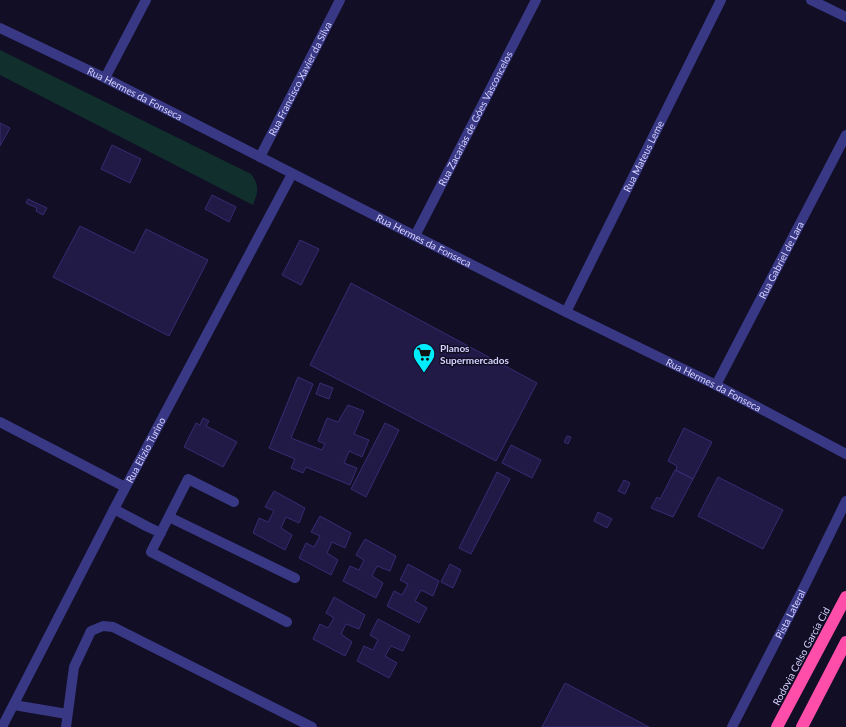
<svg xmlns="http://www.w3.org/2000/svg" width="846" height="727" font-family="Lato,sans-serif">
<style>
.green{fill:#112f2d}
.building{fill:#211a47;stroke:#372c73}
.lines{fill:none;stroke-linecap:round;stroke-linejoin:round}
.minor{stroke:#393885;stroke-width:10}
.highway{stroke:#ff4ea9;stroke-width:12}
.labels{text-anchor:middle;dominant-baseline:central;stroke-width:3;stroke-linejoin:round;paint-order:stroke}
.street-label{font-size:10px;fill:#d6d3ff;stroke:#110e25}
.poi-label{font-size:10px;font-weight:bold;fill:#d6d3ff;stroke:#110e25;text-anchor:start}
</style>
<rect width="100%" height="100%" fill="#110e25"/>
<path class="green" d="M 0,50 L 251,174 C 260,186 258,192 253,205 L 0,75 Z"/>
<path class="building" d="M 0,123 L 10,128 L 0,146 Z
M 112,145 L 141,159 L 130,183 L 101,169 Z
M 212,195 L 236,207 L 229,222 L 205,209 Z
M 28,199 L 47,208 L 43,215 L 36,211 L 37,208 L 26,203 Z
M 80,226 L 134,253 L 146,229 L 208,260 L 169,336 L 53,277 Z
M 300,240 L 319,249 L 301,285 L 282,275 Z
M 351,283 L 537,383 L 496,461 L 310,365 Z
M 298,377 L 313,384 L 291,438 L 322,450 L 325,444 L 318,441 L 327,418 L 338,422 L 348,405 L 364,411 L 354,434 L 369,440 L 362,457 L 349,451 L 344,463 L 357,468 L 350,485 L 306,467 L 303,473 L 291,468 L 295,459 L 269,448 Z
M 320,383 L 333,388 L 329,399 L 316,394 Z
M 203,418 L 209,421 L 206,426 L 237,442 L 223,467 L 184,447 L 196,423 L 200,425 Z
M 385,423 L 399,430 L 366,497 L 351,489 Z
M 684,428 L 712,442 L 693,479 L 676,470 L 677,466 L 668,461 Z
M 567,436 L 571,437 L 568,444 L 564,442 Z
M 511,445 L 541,460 L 532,478 L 502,463 Z
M 675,470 L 693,479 L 673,517 L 651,508 L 657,497 L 660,499 Z
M 497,472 L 510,479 L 471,554 L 459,548 Z
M 718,477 L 783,510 L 763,549 L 698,516 Z
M 624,480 L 630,483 L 625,494 L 618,491 Z
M 274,491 L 305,508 L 299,523 L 286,517 L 281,528 L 292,535 L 285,550 L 253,533 L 259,518 L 268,522 L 274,511 L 265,507 Z
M 598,512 L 612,519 L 607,528 L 594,521 Z
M 320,516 L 351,533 L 345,548 L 332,542 L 327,553 L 338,560 L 331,575 L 299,558 L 306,543 L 314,547 L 320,536 L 311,532 Z
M 365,539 L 396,556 L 390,571 L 377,566 L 372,576 L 383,583 L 376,598 L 343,581 L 350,566 L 359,570 L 364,560 L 356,555 Z
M 408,564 L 439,581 L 433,596 L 421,590 L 415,601 L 427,608 L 419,623 L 387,606 L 394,591 L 402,595 L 408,584 L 400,580 Z
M 450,564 L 461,570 L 453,588 L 441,582 Z
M 334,597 L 365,615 L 359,629 L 346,624 L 341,634 L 352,642 L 345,656 L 313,639 L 320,624 L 328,628 L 334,618 L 326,613 Z
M 378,619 L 410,636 L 403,651 L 391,646 L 385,656 L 397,663 L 389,678 L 357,661 L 364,646 L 373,650 L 378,640 L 370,635 Z
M 565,683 L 649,727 L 542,727 Z"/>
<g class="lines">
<g class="minor">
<path d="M 811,0 L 846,17"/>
<path id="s1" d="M 0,28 L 105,78 L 415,236 L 566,312 L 716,385 L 846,454"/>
<path d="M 105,78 L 146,0"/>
<path id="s2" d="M 260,157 L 340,0"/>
<path id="s3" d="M 415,236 L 536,0"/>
<path id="s4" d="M 566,312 L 721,0"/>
<path id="s5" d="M 716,385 L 846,135"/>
<path d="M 0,422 L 125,487"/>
<path d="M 234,502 L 188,479 L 151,552 L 287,622"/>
<path d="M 114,509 L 148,527 L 161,533"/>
<path d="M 169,517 L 295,578"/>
<path d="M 14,705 L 67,714"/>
<path id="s6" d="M 2,727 L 114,509 L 292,174"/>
<path d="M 66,727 L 74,667 L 91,631 L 103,626 L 113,627 L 312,727"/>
<path id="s7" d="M 732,727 L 804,587 L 846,501"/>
</g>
<path class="highway" d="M 777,727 L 846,597
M 802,727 L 846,642"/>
</g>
<defs>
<g id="supermarket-pin" transform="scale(1.15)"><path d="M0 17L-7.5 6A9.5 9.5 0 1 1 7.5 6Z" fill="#00edfe" stroke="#110e25"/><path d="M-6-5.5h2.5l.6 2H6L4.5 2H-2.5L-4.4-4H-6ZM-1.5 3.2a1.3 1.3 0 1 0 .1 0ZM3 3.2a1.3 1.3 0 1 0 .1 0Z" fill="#111"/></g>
</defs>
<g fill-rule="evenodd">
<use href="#supermarket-pin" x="424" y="354"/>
</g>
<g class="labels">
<g class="street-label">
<text stroke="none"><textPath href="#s2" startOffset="88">Rua Francisco Xavier da Silva</textPath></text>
<text stroke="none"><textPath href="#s1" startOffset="150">Rua Hermes da Fonseca</textPath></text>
<text stroke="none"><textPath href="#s3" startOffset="132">Rua Zacarias de Góes Vasconcelos</textPath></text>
<text stroke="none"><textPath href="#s4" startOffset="174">Rua Mateus Leme</textPath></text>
<text stroke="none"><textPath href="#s1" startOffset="474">Rua Hermes da Fonseca</textPath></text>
<text stroke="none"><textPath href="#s5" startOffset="141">Rua Gabriel de Lara</textPath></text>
<text stroke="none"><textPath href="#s1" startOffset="798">Rua Hermes da Fonseca</textPath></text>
<text stroke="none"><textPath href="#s6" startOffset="312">Rua Elizio Turino</textPath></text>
<text stroke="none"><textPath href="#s7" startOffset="127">Pista Lateral</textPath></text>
<text transform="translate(801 656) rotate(-62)">Rodovia Celso Garcia Cid</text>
</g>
<g class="poi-label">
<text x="440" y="348">Planos<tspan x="440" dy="12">Supermercados</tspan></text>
</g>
</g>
</svg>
